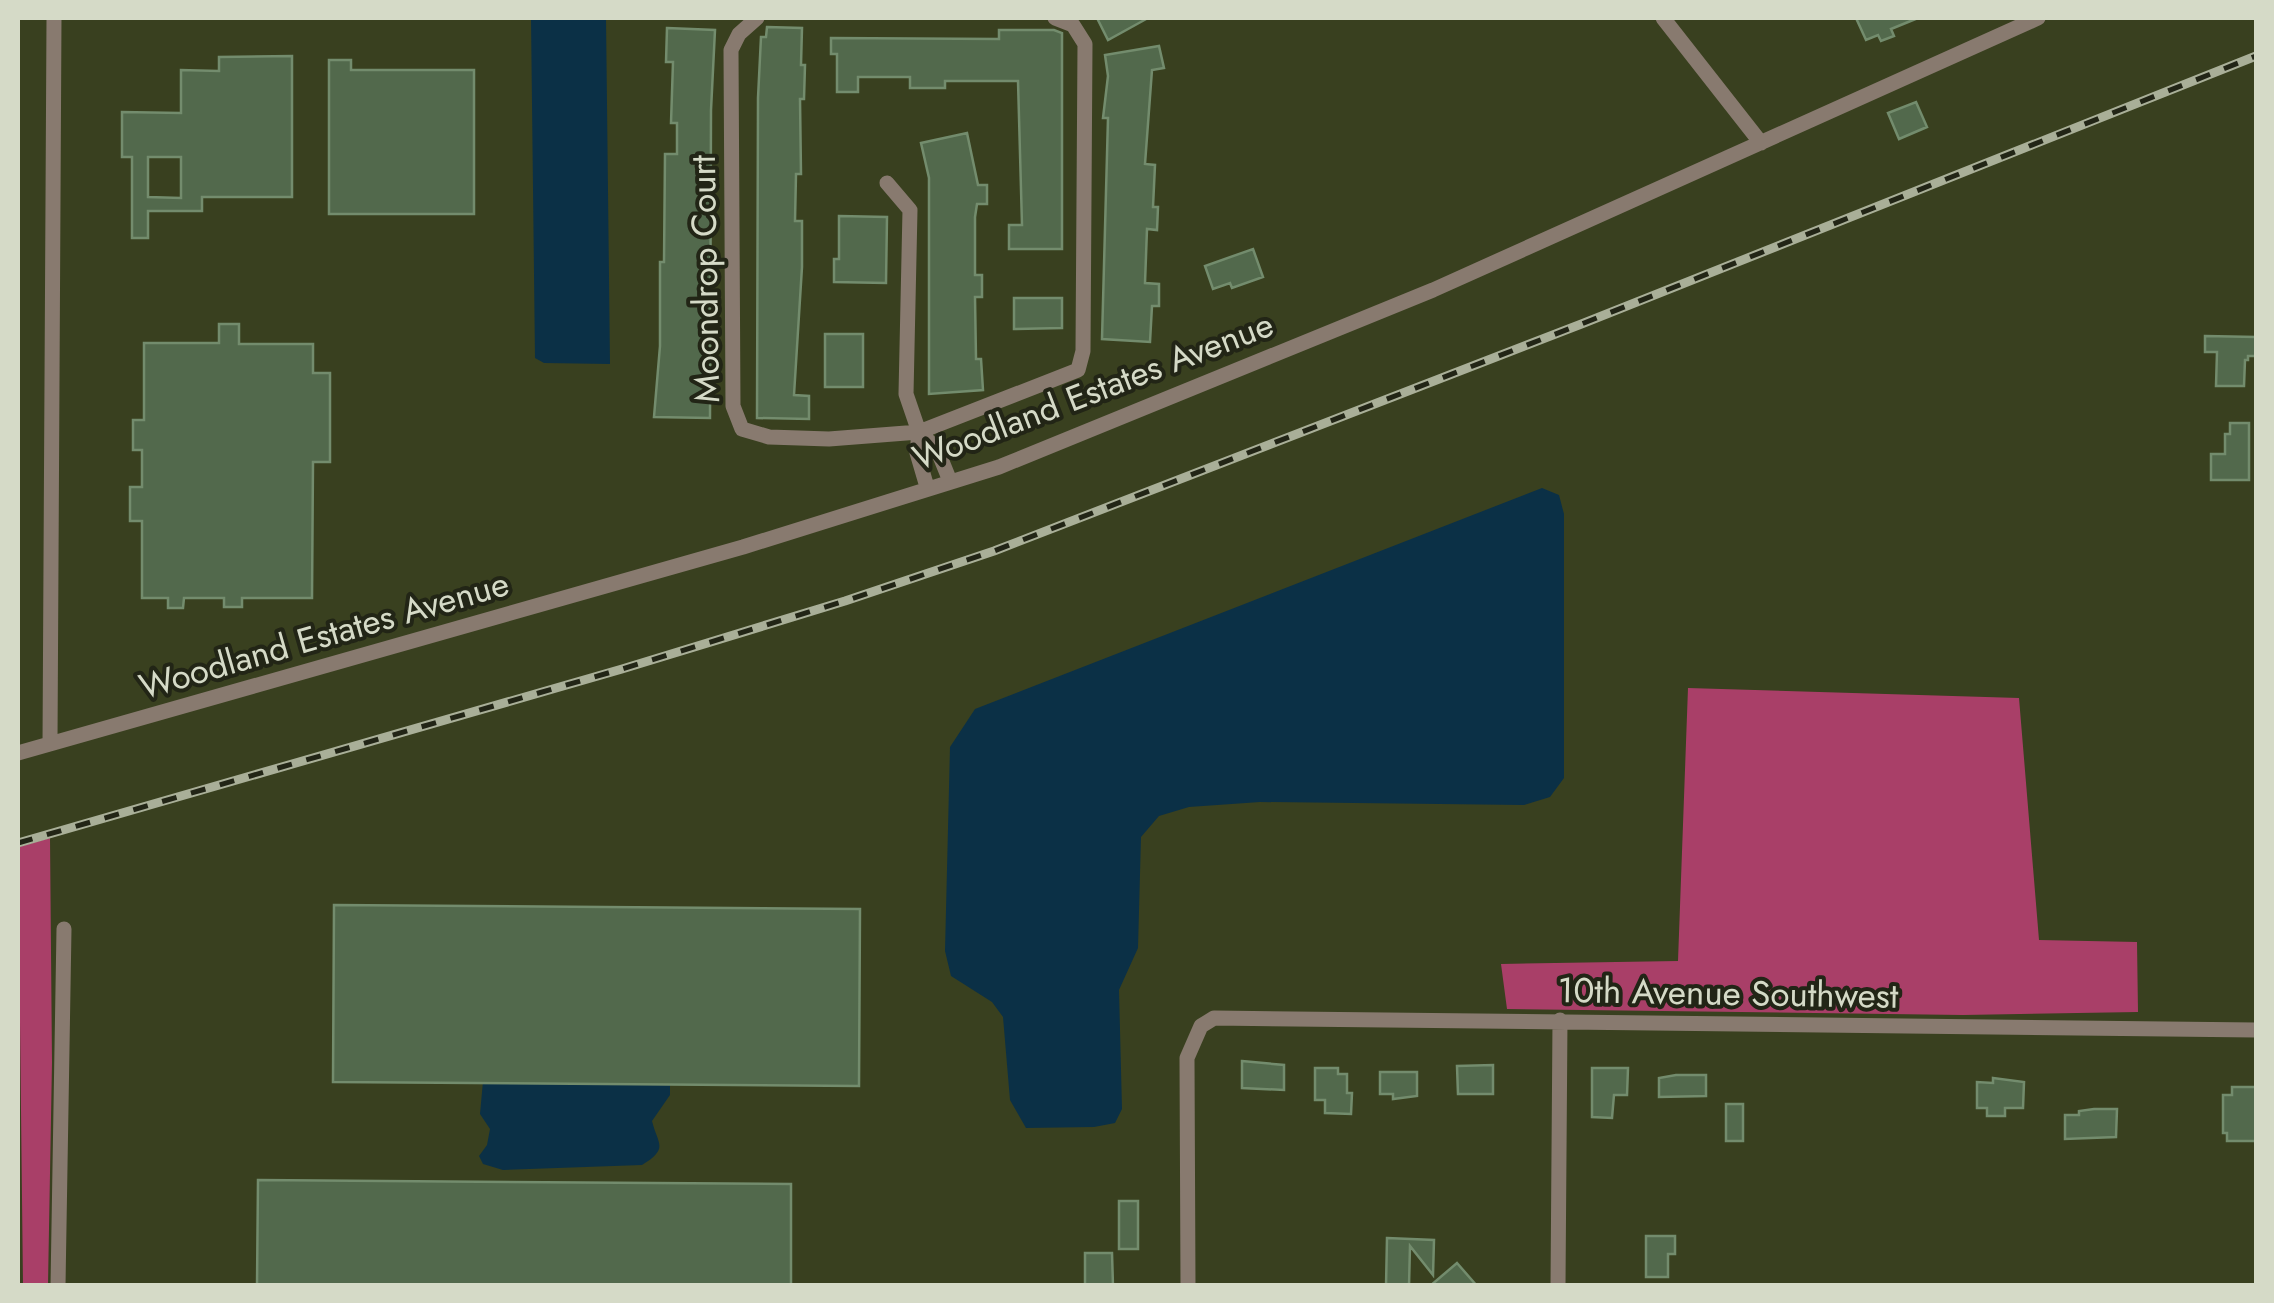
<svg xmlns="http://www.w3.org/2000/svg" width="2274" height="1303" font-family="Jost,sans-serif">
<style>
.forest{fill:#a93f68}
.water{fill:#0b3046}
.building{fill:#52694c;stroke:#738c6d;stroke-width:2.5;fill-rule:evenodd}
.lines{fill:none;stroke-linecap:round;stroke-linejoin:round}
.street{stroke:#887a6f;stroke-width:15}
.rail-casing{stroke:#a9af98;stroke-width:9}
.rail{stroke:#222516;stroke-width:5;stroke-dasharray:15;stroke-linecap:butt}
.labels{text-anchor:middle;dominant-baseline:central;stroke-width:8;stroke-linejoin:round;paint-order:stroke}
.street-label{font-size:35px;fill:#d5dac7;stroke:#222516}
</style>
<rect width="100%" height="100%" fill="#39401f"/>
<path class="forest" d="M 1688,688 L 2019,698 L 2039,940 L 2137,942 L 2138,1012 L 1963,1015 L 1507,1009 L 1501,964 L 1678,961 Z
M 50,838 L 52,1062 L 48,1285 L 23,1285 L 18,847 Z"/>
<path class="water" d="M 531,18 L 606,18 L 610,364 L 544,363 L 535,358 Z
M 1542,488 L 1559,495 L 1564,514 L 1564,778 L 1550,797 L 1524,805 L 1260,802 L 1189,807 L 1159,816 L 1141,837 L 1138,948 L 1119,990 L 1122,1109 L 1115,1123 L 1094,1127 L 1026,1128 L 1010,1100 L 1003,1017 L 992,1002 L 951,976 L 945,951 L 950,747 L 975,709 Z
M 491,994 L 670,1066 L 670,1095 L 652,1121 C 658,1145 669,1148 642,1165 L 503,1170 L 483,1164 L 479,1156 L 487,1145 L 490,1129 L 480,1114 Z"/>
<path class="building" d="M 1097,18 L 1148,18 L 1108,40 Z
M 1856,18 L 1918,18 L 1891,29 L 1894,36 L 1881,41 L 1878,35 L 1866,40 Z
M 767,27 L 802,28 L 801,65 L 805,65 L 804,99 L 800,99 L 801,174 L 796,174 L 795,221 L 802,221 L 802,267 L 794,395 L 809,396 L 809,419 L 757,418 L 758,98 L 761,37 L 766,37 Z
M 667,28 L 715,30 L 711,110 L 710,418 L 654,417 L 660,346 L 660,262 L 664,262 L 665,154 L 677,154 L 677,123 L 671,123 L 673,62 L 666,62 Z
M 999,30 L 1054,30 L 1062,33 L 1062,249 L 1009,249 L 1009,225 L 1022,225 L 1018,81 L 945,81 L 945,88 L 910,88 L 910,77 L 858,77 L 858,92 L 837,92 L 837,54 L 831,54 L 831,38 L 999,39 Z
M 1159,46 L 1164,68 L 1152,70 L 1145,164 L 1155,165 L 1153,207 L 1158,207 L 1157,230 L 1147,229 L 1145,283 L 1159,284 L 1159,306 L 1152,306 L 1150,342 L 1102,339 L 1108,118 L 1103,118 L 1108,76 L 1105,55 Z
M 292,56 L 292,197 L 202,197 L 202,211 L 148,211 L 148,238 L 132,238 L 132,157 L 122,157 L 122,112 L 181,113 L 181,70 L 219,71 L 219,57 ZM 148,157 L 181,157 L 181,198 L 148,197 Z
M 329,60 L 351,60 L 351,70 L 474,70 L 474,214 L 329,214 Z
M 1916,102 L 1927,127 L 1899,139 L 1888,113 Z
M 967,133 L 978,185 L 987,185 L 987,204 L 977,204 L 975,217 L 975,275 L 982,275 L 982,297 L 975,297 L 976,359 L 981,359 L 983,390 L 929,394 L 929,178 L 921,143 Z
M 839,216 L 887,217 L 886,283 L 834,282 L 834,259 L 839,259 Z
M 1253,249 L 1263,277 L 1232,288 L 1230,283 L 1213,289 L 1205,266 Z
M 1014,298 L 1062,298 L 1062,328 L 1014,329 Z
M 219,324 L 239,324 L 239,344 L 313,344 L 313,373 L 330,373 L 330,462 L 313,462 L 312,598 L 242,598 L 242,607 L 224,607 L 224,598 L 184,598 L 183,608 L 168,608 L 168,598 L 142,598 L 142,521 L 130,521 L 130,487 L 142,487 L 142,450 L 133,450 L 133,420 L 144,420 L 144,343 L 219,343 Z
M 825,334 L 863,334 L 863,387 L 825,387 Z
M 2205,336 L 2256,337 L 2256,356 L 2248,356 L 2248,360 L 2245,360 L 2244,386 L 2216,386 L 2217,352 L 2205,352 Z
M 2230,423 L 2249,423 L 2249,480 L 2211,480 L 2211,454 L 2225,454 L 2225,434 L 2230,434 Z
M 334,905 L 860,909 L 859,1086 L 333,1082 Z
M 1242,1061 L 1284,1065 L 1284,1090 L 1242,1088 Z
M 1493,1065 L 1493,1094 L 1458,1094 L 1457,1066 Z
M 1315,1068 L 1338,1068 L 1338,1074 L 1347,1074 L 1347,1093 L 1352,1093 L 1351,1114 L 1325,1113 L 1325,1100 L 1315,1100 Z
M 1592,1068 L 1628,1068 L 1627,1095 L 1614,1095 L 1612,1118 L 1592,1117 Z
M 1380,1072 L 1417,1072 L 1417,1096 L 1393,1099 L 1393,1094 L 1380,1094 Z
M 1676,1075 L 1706,1075 L 1706,1096 L 1659,1097 L 1659,1078 Z
M 1993,1078 L 2024,1082 L 2023,1108 L 2005,1108 L 2005,1116 L 1987,1116 L 1987,1108 L 1977,1108 L 1977,1082 L 1993,1083 Z
M 2232,1087 L 2256,1087 L 2256,1141 L 2227,1141 L 2227,1133 L 2223,1133 L 2223,1095 L 2232,1095 Z
M 1726,1104 L 1743,1104 L 1743,1141 L 1726,1141 Z
M 2094,1109 L 2117,1109 L 2116,1137 L 2065,1139 L 2065,1115 L 2079,1115 L 2079,1111 Z
M 258,1180 L 791,1184 L 791,1286 L 257,1286 Z
M 1119,1201 L 1138,1201 L 1138,1249 L 1119,1249 Z
M 1646,1236 L 1675,1236 L 1675,1254 L 1668,1254 L 1668,1277 L 1646,1277 Z
M 1387,1238 L 1434,1240 L 1433,1275 L 1410,1246 L 1409,1286 L 1386,1286 Z
M 1085,1253 L 1112,1253 L 1113,1286 L 1085,1286 Z
M 1457,1263 L 1477,1286 L 1430,1286 Z"/>
<g class="lines">
<path class="street" d="M 757,18 L 739,34 L 731,50 L 733,406 L 742,429 L 769,437 L 829,439 L 919,432 L 1078,370 L 1083,351 L 1085,44 L 1073,25 L 1055,18
M 1663,18 L 1761,143
M 887,183 L 910,210 L 906,394 L 919,432 L 917,453 L 927,487
M 919,432 L 937,449 L 950,481
M 50,744 L 54,18
M 18,753 L 743,547 L 999,467 L 1433,290 L 2038,18
M 58,1286 L 64,929
M 1188,1286 L 1187,1058 L 1201,1026 L 1214,1018 L 2256,1030
M 1558,1286 L 1560,1020"/>
<g class="rail-casing">
<path id="rail" d="M 18,843 L 622,669 L 845,601 L 994,551 L 1584,323 L 2256,56"/>
</g>
<use href="#rail" class="rail"/>
</g>
<g class="labels">
<g class="street-label">
<text transform="translate(705 279) rotate(-91)">Moondrop Court</text>
<text transform="translate(1093 391) rotate(-21)">Woodland Estates Avenue</text>
<text transform="translate(324 635) rotate(-16)">Woodland Estates Avenue</text>
<text transform="translate(1728 993) rotate(1)">10th Avenue Southwest</text>
</g>
</g>
<rect width="2274" height="1303" fill="none" stroke="#d5dac7" stroke-width="40"/>
</svg>
